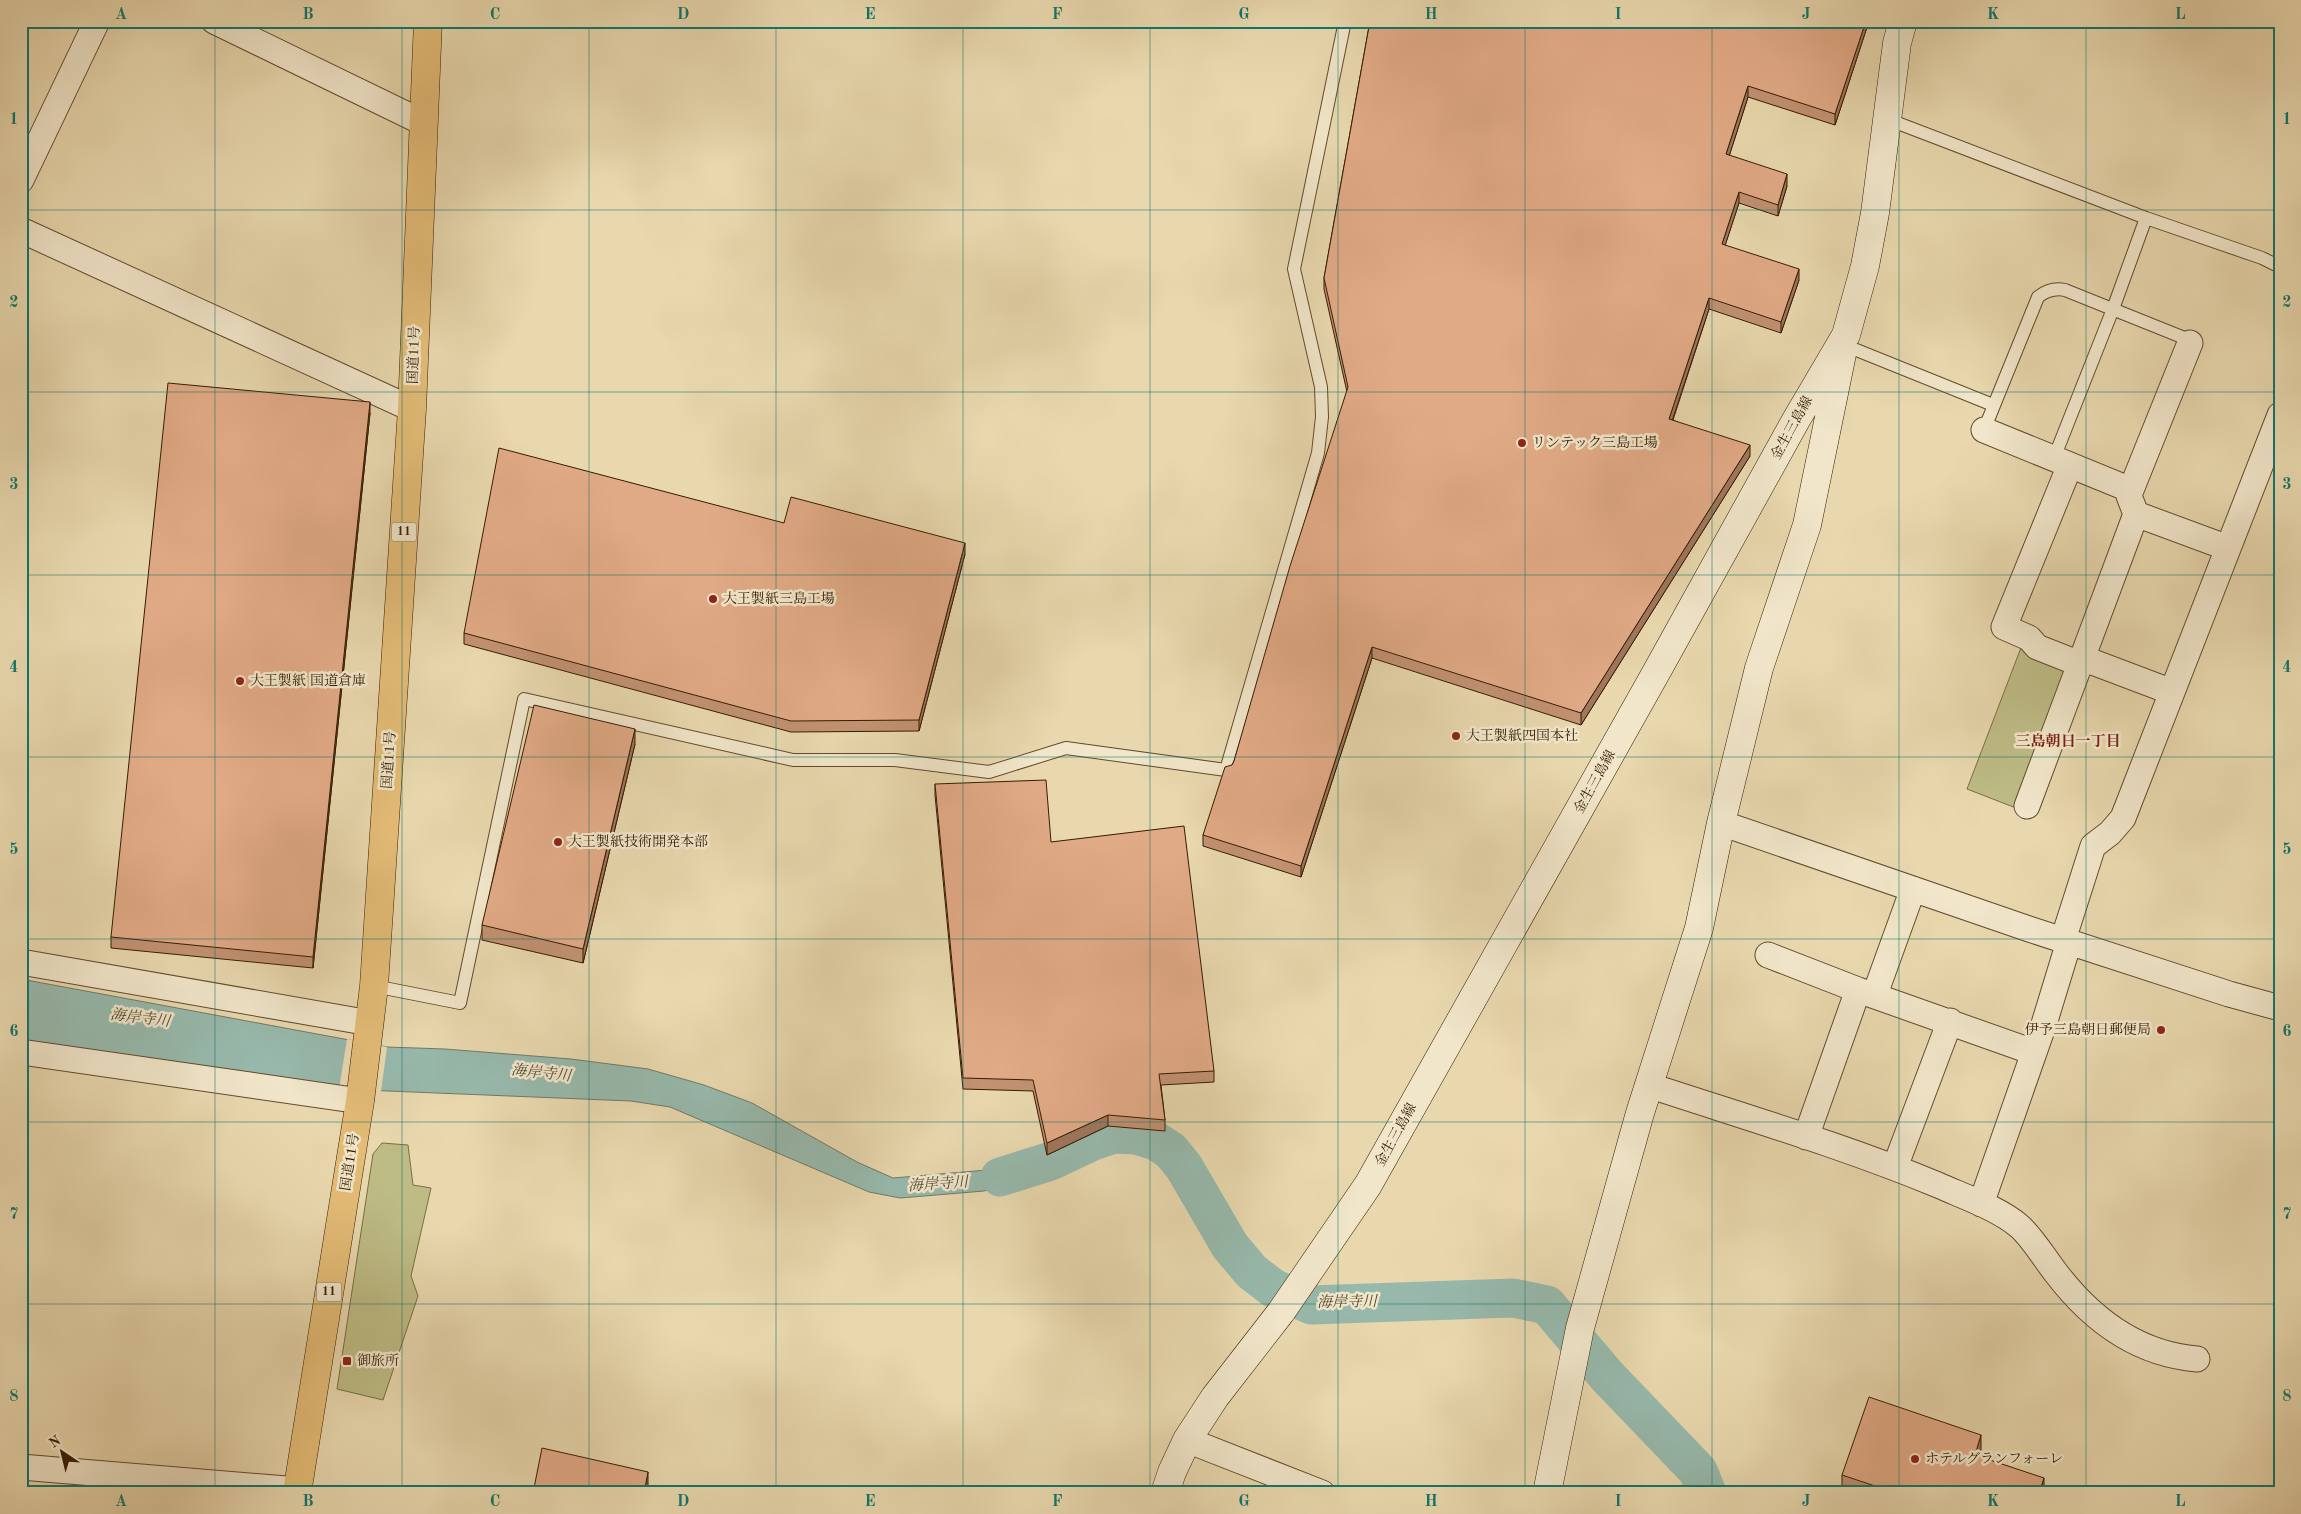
<svg xmlns="http://www.w3.org/2000/svg" width="2301" height="1514" font-family="'Old Standard TT','Noto Serif JP',serif">
<style>
.green{fill:#bebc85;stroke:#7a6c44}
.water{fill:#97b9ac;stroke:#707a68}
.pier{fill:#e9d8ae}
.lines{fill:none;stroke-linecap:round;stroke-linejoin:round}
.river{stroke:#97b9ac;stroke-width:39}
.lane-casing{stroke:#634a2d;stroke-width:14}
.street-casing{stroke:#634a2d;stroke-width:27}
.secondary-casing{stroke:#361b02;stroke-width:29}
.highway-casing{stroke:#361b02;stroke-width:29}
.lane{stroke:#f1e6ca;stroke-width:12}
.street{stroke:#f1e6ca;stroke-width:25}
.secondary{stroke:#f1e6ca;stroke-width:28}
.highway{stroke:#e4bc77;stroke-width:28}
.rail-casing{stroke:#361b02;stroke-width:5.5}
.rail{stroke:#f1e6ca;stroke-width:4;stroke-dasharray:11;stroke-linecap:butt}
.wall{fill:#c29273;stroke:#361b02}
.shaded-wall{fill:#9e775e;stroke:#361b02}
.building{fill:#e1aa86;stroke:#361b02}
.grid{fill:none;stroke:#0f766e;stroke-width:1;stroke-opacity:0.55}
.poi-dot{fill:#8f2418;stroke:#f1e6ca;stroke-width:2}
.labels{text-anchor:middle;dominant-baseline:central;stroke-width:5;stroke-linejoin:round;paint-order:stroke}
.shield{fill:#f1e6ca;stroke:#6e583e;stroke-width:1}
.shield-label{font-size:12px;font-weight:bold;fill:#361b02}
.street-label{font-size:14px;fill:#361b02;stroke:#f1e6ca}
.poi-label{font-size:14px;fill:#361b02;stroke:#f1e6ca;text-anchor:start}
.neighbourhood-label{font-size:15px;font-weight:bold;fill:#7a1f14;stroke:#f1e6ca}
.water-label{font-size:15px;font-style:italic;fill:#534a35;stroke:#f1e6ca}
.neatline{fill:none;stroke:#0f766e;stroke-width:2}
.grid-label{font-size:16px;text-anchor:middle;font-weight:bold;fill:#0f766e}
</style>
<rect width="100%" height="100%" fill="#e9d8ae"/>
<filter id="stains"><feTurbulence type="fractalNoise" baseFrequency=".004" numOctaves="4"/><feColorMatrix values="0 0 0 0 .2 0 0 0 0 .09 0 0 0 0 .02 0 0 0 .5 -.17"/></filter>
<radialGradient id="worn" r=".72"><stop offset=".6" stop-color="#630" stop-opacity="0"/><stop offset="1" stop-color="#630" stop-opacity=".3"/></radialGradient>
<path class="green" d="M 2022,645 L 2069,671 L 2016,808 L 1967,789 Z
M 382,1143 L 408,1145 L 413,1185 L 431,1188 L 411,1276 L 418,1296 L 383,1400 L 337,1389 L 373,1154 Z"/>
<path class="water" d="M 21,979 L 387,1047 L 445,1049 L 571,1059 L 648,1069 L 704,1085 L 752,1103 L 857,1162 L 893,1178 L 987,1170 L 1042,1148 L 1051,1161 L 1051,1166 L 1010,1183 L 984,1191 L 900,1198 L 869,1192 L 670,1107 L 631,1101 L 339,1089 L 21,1041 Z"/>
<path class="pier" d="M 347,1039 L 387,1047 L 381,1092 L 339,1089 Z"/>
<g class="lines">
<path class="river" d="M 1000,1177 L 1051,1161 L 1093,1141 L 1114,1134 L 1136,1135 L 1156,1141 L 1171,1151 L 1184,1167 L 1230,1246 L 1252,1272 L 1273,1288 L 1311,1305 L 1513,1298 L 1547,1305 L 1606,1375 L 1698,1471 L 1707,1493"/>
<g class="lane-casing">
<path id="lane" d="M 1887,119 L 2146,218 L 2262,258 L 2280,267
M 1844,345 L 1993,405
M 1984,430 L 2038,297 C 2047,290 2055,288 2065,290 L 2187,339 L 2190,343
M 2054,458 L 2113,309 L 2146,218
M 374,986 L 460,1003 L 524,699 L 793,760 L 895,760 L 989,772 L 1066,748 L 1226,770 L 1318,453 L 1322,417 L 1321,387 L 1294,269 L 1345,21"/>
</g>
<g class="street-casing">
<path id="street" d="M 214,21 L 424,123
M 21,180 L 97,21
M 21,230 L 412,409
M 1984,430 L 2131,490
M 2070,465 L 2004,627 L 2029,638 L 2037,647 L 2080,664
M 2136,514 L 2228,548
M 2082,658 L 2172,692
M 2027,806 L 2136,514 L 2129,496 L 2131,490 L 2190,343
M 1721,823 L 2029,929 L 2229,994 L 2280,1008
M 2063,940 L 2093,846 L 2110,833 L 2123,818 L 2280,415
M 1768,955 L 1858,990 L 2033,1052
M 21,962 L 370,1023
M 1875,994 L 1913,889
M 21,1052 L 360,1101
M 1648,1085 C 1745,1117 1844,1146 1938,1185 C 1962,1196 1998,1208 2019,1226 C 2032,1237 2045,1259 2056,1273 C 2091,1319 2137,1354 2197,1359
M 1806,1137 L 1858,990
M 1895,1167 L 1950,1021
M 1981,1204 L 2044,1024 L 2069,942
M 1187,1440 L 1322,1493
M 21,1467 L 298,1490"/>
</g>
<g class="secondary-casing">
<path id="secondary" d="M 1165,1493 L 1172,1472 L 1187,1440 L 1215,1397 L 1281,1312 L 1368,1185 L 1657,671 L 1796,420 L 1846,335 L 1865,266 L 1875,213 L 1897,43 L 1903,21
M 1547,1493 L 1580,1328 L 1640,1113 L 1699,928 L 1721,823 L 1759,668 L 1807,525 L 1842,354"/>
</g>
<g class="highway-casing">
<path id="highway" d="M 297,1493 L 360,1101 L 374,986 L 412,409 L 428,21"/>
</g>
<use href="#lane" class="lane"/>
<use href="#street" class="street"/>
<use href="#secondary" class="secondary"/>
<use href="#highway" class="highway"/>
<g class="rail-casing">
<path id="rail" d="M 2278,1493 L 2280,1487"/>
</g>
<use href="#rail" class="rail"/>
</g>
<path class="wall" d="M 1370,21 L 1869,21 L 1835,125 L 1748,97 L 1729,156 L 1787,186 L 1778,216 L 1739,203 L 1725,245 L 1799,280 L 1781,333 L 1709,309 L 1673,420 L 1750,456 L 1581,725 L 1372,658 L 1301,877 L 1203,846 L 1203,835 L 1232,765 L 1234,761 L 1347,392 L 1324,289 L 1324,278 Z
M 370,413 L 313,968 L 111,948 L 111,937 Z
M 784,523 L 965,554 L 919,731 L 791,732 L 464,644 L 464,633 Z
M 635,744 L 583,963 L 482,940 L 482,925 Z
M 935,784 L 1051,842 L 1214,1071 L 1214,1082 L 1161,1085 L 1165,1120 L 1165,1131 L 1108,1126 L 1047,1155 L 1033,1091 L 963,1089 L 935,795 Z
M 1981,1449 L 1979,1456 L 2044,1493 L 1852,1493 L 1842,1490 L 1842,1475 Z"/>
<path class="shaded-wall" d="M 1866,21 L 1869,21 L 1835,125 L 1835,114 Z
M 1748,86 L 1748,97 L 1726,166 L 1726,154 Z
M 1787,174 L 1787,186 L 1778,216 L 1778,205 Z
M 1739,192 L 1739,203 L 1722,255 L 1722,244 Z
M 1799,269 L 1799,280 L 1781,333 L 1781,322 Z
M 1709,298 L 1709,309 L 1669,430 L 1669,419 Z
M 370,402 L 370,413 L 313,968 L 313,957 Z
M 1750,445 L 1750,456 L 1581,725 L 1581,713 Z
M 965,543 L 965,554 L 919,731 L 919,720 Z
M 1372,647 L 1372,658 L 1301,877 L 1301,866 Z
M 635,729 L 635,744 L 583,963 L 583,949 Z
M 1108,1115 L 1108,1126 L 1047,1155 L 1047,1143 Z
M 1981,1435 L 1981,1449 L 1975,1469 L 1975,1455 Z
M 648,1472 L 648,1493 L 644,1493 Z
M 2044,1478 L 2044,1493 L 2039,1493 Z"/>
<path class="building" d="M 1370,21 L 1866,21 L 1835,114 L 1748,86 L 1726,154 L 1787,174 L 1778,205 L 1739,192 L 1722,244 L 1799,269 L 1781,322 L 1709,298 L 1669,419 L 1750,445 L 1581,713 L 1372,647 L 1301,866 L 1203,835 L 1225,767 L 1232,765 L 1234,761 L 1290,566 L 1348,387 L 1324,278 Z
M 168,383 L 370,402 L 313,957 L 111,937 Z
M 499,448 L 784,523 L 791,497 L 965,543 L 919,720 L 791,721 L 464,633 Z
M 534,705 L 635,729 L 583,949 L 482,925 Z
M 1046,780 L 1051,842 L 1184,826 L 1214,1071 L 1159,1074 L 1165,1120 L 1108,1115 L 1047,1143 L 1033,1080 L 963,1078 L 935,784 Z
M 1869,1397 L 1981,1435 L 1975,1455 L 2044,1478 L 2039,1493 L 1876,1493 L 1878,1487 L 1842,1475 Z
M 542,1448 L 648,1472 L 644,1493 L 533,1493 Z
M 1232,1486 L 1258,1493 L 1230,1493 Z"/>
<path class="grid" d="M 215,21 L 215,1493M 402,21 L 402,1493M 589,21 L 589,1493M 776,21 L 776,1493M 963,21 L 963,1493M 1150,21 L 1150,1493M 1338,21 L 1338,1493M 1525,21 L 1525,1493M 1712,21 L 1712,1493M 1899,21 L 1899,1493M 2086,21 L 2086,1493M 21,210 L 2280,210M 21,392 L 2280,392M 21,575 L 2280,575M 21,757 L 2280,757M 21,939 L 2280,939M 21,1122 L 2280,1122M 21,1304 L 2280,1304"/>
<g class="poi-dot">
<circle cx="1522" cy="443" r="5"/>
<circle cx="713" cy="599" r="5"/>
<circle cx="240" cy="681" r="5"/>
<circle cx="1456" cy="736" r="5"/>
<circle cx="558" cy="842" r="5"/>
<circle cx="2161" cy="1030" r="5"/>
<rect x="342" y="1356" width="10" height="10" rx="2.5"/>
<circle cx="1915" cy="1459" r="5"/>
</g>
<g class="labels">
<g class="shield">
<rect x="391.5" y="522.5" width="25" height="19" rx="4"/>
<rect x="316.5" y="1282.5" width="25" height="19" rx="4"/>
</g>
<g class="shield-label">
<text x="404" y="532">11</text>
<text x="329" y="1292">11</text>
</g>
<g class="street-label">
<text transform="translate(414 355) rotate(-88)">国道11号</text>
<text transform="translate(1792 428) rotate(-61)">金生三島線</text>
<text transform="translate(389 760) rotate(-86)">国道11号</text>
<text transform="translate(1595 782) rotate(-61)">金生三島線</text>
<text transform="translate(1396 1135) rotate(-61)">金生三島線</text>
<text transform="translate(350 1162) rotate(-81)">国道11号</text>
</g>
<g class="poi-label">
<text x="1532" y="443">リンテック三島工場</text>
<text x="723" y="599">大王製紙三島工場</text>
<text x="250" y="681">大王製紙 国道倉庫</text>
<text x="1466" y="736">大王製紙四国本社</text>
<text x="568" y="842">大王製紙技術開発本部</text>
<text x="2151" y="1030" text-anchor="end">伊予三島朝日郵便局</text>
<text x="357" y="1361">御旅所</text>
<text x="1925" y="1459">ホテルグランフォーレ</text>
</g>
<g class="neighbourhood-label">
<text x="2068" y="742">三島朝日一丁目</text>
</g>
<g class="water-label">
<text transform="translate(140 1019) rotate(7)">海岸寺川</text>
<text transform="translate(541 1074) rotate(6)">海岸寺川</text>
<text transform="translate(938 1185) rotate(-4)">海岸寺川</text>
<text transform="translate(1347 1303) rotate(-1)">海岸寺川</text>
</g>
</g>
<rect width="2301" height="1514" fill="none" stroke="#e9d8ae" stroke-width="55"/>
<g transform="translate(62 1452) rotate(325)" stroke="#f1e6ca" stroke-width="4" paint-order="stroke">
<path d="M0-4L9 19L0 12L-9 19Z" fill="#361b02"/>
<text y="-8" font-size="14" font-weight="bold" text-anchor="middle" fill="#361b02">N</text>
</g>
<rect x="28" y="28" width="2246" height="1458" class="neatline"/>
<g class="grid-label">
<text x="121" y="19">A</text>
<text x="308" y="19">B</text>
<text x="495" y="19">C</text>
<text x="683" y="19">D</text>
<text x="870" y="19">E</text>
<text x="1057" y="19">F</text>
<text x="1244" y="19">G</text>
<text x="1431" y="19">H</text>
<text x="1618" y="19">I</text>
<text x="1806" y="19">J</text>
<text x="1993" y="19">K</text>
<text x="2180" y="19">L</text>
<text x="14" y="124">1</text>
<text x="2287" y="124">1</text>
<text x="14" y="307">2</text>
<text x="2287" y="307">2</text>
<text x="14" y="489">3</text>
<text x="2287" y="489">3</text>
<text x="14" y="672">4</text>
<text x="2287" y="672">4</text>
<text x="14" y="854">5</text>
<text x="2287" y="854">5</text>
<text x="14" y="1036">6</text>
<text x="2287" y="1036">6</text>
<text x="14" y="1219">7</text>
<text x="2287" y="1219">7</text>
<text x="14" y="1401">8</text>
<text x="2287" y="1401">8</text>
<text x="121" y="1506">A</text>
<text x="308" y="1506">B</text>
<text x="495" y="1506">C</text>
<text x="683" y="1506">D</text>
<text x="870" y="1506">E</text>
<text x="1057" y="1506">F</text>
<text x="1244" y="1506">G</text>
<text x="1431" y="1506">H</text>
<text x="1618" y="1506">I</text>
<text x="1806" y="1506">J</text>
<text x="1993" y="1506">K</text>
<text x="2180" y="1506">L</text>
</g>
<rect width="100%" height="100%" filter="url(#stains)"/>
<rect width="100%" height="100%" fill="url(#worn)"/>
</svg>
